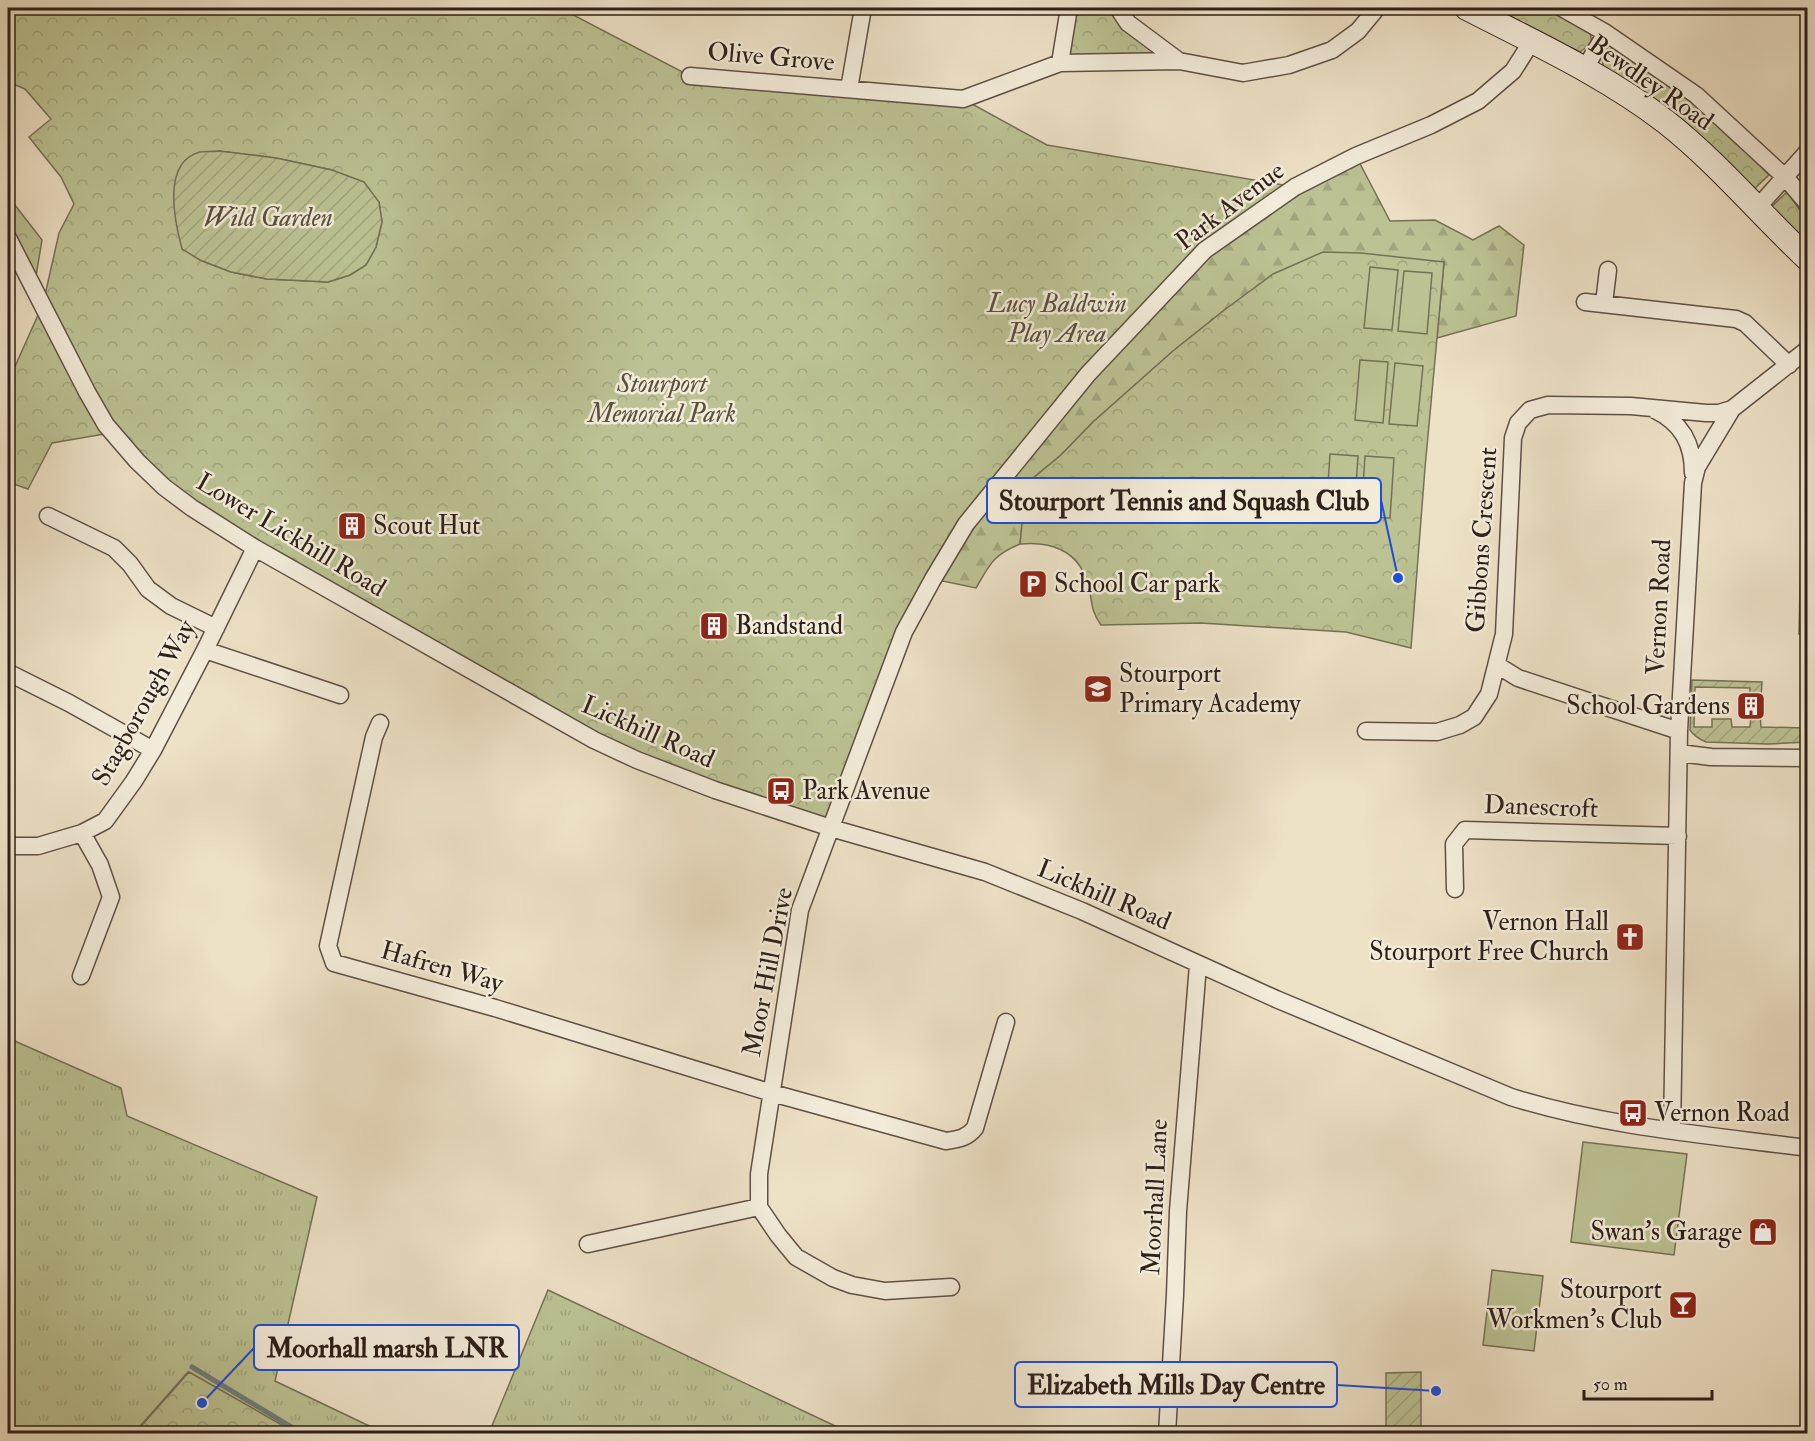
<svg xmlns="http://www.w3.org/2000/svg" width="1815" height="1441" font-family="'IM FELL Double Pica',serif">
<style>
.grass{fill:url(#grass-tufts);stroke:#757156;stroke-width:1.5}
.forest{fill:url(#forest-firs);stroke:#757156;stroke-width:1.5}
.park{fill:url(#park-crowns);stroke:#757156;stroke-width:1.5;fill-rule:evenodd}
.garden{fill:url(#garden-furrows);stroke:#757156;stroke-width:1.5}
.pitch{fill:#bcc293;stroke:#757156;stroke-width:1.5}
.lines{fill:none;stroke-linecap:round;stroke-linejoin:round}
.stream{stroke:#6f7e7c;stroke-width:5}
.street-casing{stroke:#5e5045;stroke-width:19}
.secondary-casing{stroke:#2e201a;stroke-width:26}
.street{stroke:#f3ecda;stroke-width:16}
.secondary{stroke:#f3ecda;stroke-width:24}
.labels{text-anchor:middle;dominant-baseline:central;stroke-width:5;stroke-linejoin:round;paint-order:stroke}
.street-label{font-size:26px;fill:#2e201a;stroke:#f3ecda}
.park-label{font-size:26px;font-style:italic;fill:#59513e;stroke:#f3ecda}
.poi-label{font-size:26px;fill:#2e201a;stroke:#f3ecda;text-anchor:start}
.leader{fill:none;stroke:#1d4ed8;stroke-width:2}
.callout-dot{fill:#1d4ed8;stroke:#f3ecda;stroke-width:2}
.callout{fill:#f3ecda;stroke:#1d4ed8;stroke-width:2}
.callout-label{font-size:27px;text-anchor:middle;font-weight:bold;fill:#2e201a}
</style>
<defs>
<pattern id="grass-tufts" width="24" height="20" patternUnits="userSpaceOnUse" patternTransform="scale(1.5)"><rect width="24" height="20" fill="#bcc293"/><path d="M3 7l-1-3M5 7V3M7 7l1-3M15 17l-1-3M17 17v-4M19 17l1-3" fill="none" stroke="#a2a67e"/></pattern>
<pattern id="forest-firs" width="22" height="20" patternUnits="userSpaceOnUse" patternTransform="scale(1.5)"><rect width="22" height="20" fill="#bcc293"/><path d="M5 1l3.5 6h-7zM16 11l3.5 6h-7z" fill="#a2a67e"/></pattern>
<pattern id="park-crowns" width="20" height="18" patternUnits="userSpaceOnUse" patternTransform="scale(1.5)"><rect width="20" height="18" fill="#bcc293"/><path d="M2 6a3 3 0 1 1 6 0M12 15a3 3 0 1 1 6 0" fill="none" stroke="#a2a67e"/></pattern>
<pattern id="garden-furrows" width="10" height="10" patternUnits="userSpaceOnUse" patternTransform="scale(1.5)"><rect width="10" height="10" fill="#bcc293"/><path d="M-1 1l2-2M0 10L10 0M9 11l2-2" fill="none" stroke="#a2a67e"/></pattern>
</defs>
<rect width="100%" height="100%" fill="#ede1c6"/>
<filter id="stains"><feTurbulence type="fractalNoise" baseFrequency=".00333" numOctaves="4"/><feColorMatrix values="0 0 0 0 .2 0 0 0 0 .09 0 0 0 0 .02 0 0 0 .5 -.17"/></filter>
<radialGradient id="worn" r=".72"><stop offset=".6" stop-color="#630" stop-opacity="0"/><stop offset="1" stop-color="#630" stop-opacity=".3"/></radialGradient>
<path class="grass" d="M 8,1038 L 121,1088 L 127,1116 L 317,1197 L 275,1381 L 384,1433 L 294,1433 L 188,1372 L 134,1433 L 8,1433 Z
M 548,1290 L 850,1433 L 489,1433 Z"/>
<path class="forest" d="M 1356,156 L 1390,221 L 1435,220 L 1473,240 L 1499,226 L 1524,245 L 1516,316 L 1437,338 L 1444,263 L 1227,308 L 1173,351 L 1093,422 L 1061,455 L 1026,484 L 1020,544 C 993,555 990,564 976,588 L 933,579 L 966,524 L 1205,250 Z"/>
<path class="park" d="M 8,8 L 560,8 L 690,76 L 963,99 L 1047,145 L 1295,187 L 1244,222 L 1088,374 L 933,579 L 831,828 L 637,760 L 223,529 L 110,433 L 52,443 L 28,489 L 8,482 L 8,382 L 43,304 L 59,233 L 74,204 L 61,177 L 29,137 L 51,119 L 25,89 L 8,82 ZM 219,151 L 276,158 L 332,170 L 379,202 L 382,222 L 376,247 L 366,265 L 350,275 L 328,282 L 267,279 L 231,272 L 200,260 Z
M 1069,8 L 1118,8 L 1179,61 L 1060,63 Z
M 1487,8 L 1553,8 L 1589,27 L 1592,43 L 1580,52 Z
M 1614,45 L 1693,98 L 1769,175 L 1749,194 L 1604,72 L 1602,57 Z
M 1787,192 L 1807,220 L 1807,253 L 1767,211 Z
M 8,196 L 42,240 L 34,288 L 8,238 Z
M 1323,252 L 1361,253 L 1444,262 L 1425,468 L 1411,648 L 1346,632 L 1201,623 L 1101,625 C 1089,609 1093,598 1087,581 C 1077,550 1050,541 1020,544 L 1026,484 L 1061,455 L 1093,422 L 1173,351 L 1227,308 L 1273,274 Z
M 189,1372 L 296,1433 L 135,1433 Z"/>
<path class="garden" d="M 219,151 L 276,158 L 332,170 L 364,182 L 379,202 L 382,222 L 376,247 L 366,265 L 350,275 L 328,282 L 267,279 L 231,272 L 200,260 L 182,249 C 175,223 161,162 200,152 C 206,151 213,152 219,151 Z
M 1802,492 L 1807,492 L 1807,634 L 1799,634 Z
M 1692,680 L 1762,682 L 1761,698 L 1750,698 L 1750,688 L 1695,687 L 1694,727 L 1712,727 L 1712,719 L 1731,719 L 1732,727 L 1750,727 L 1751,714 L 1760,714 L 1761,727 L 1807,728 L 1807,742 L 1768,744 L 1706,742 C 1699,739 1694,736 1690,730 Z
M 1421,1372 L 1421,1427 L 1386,1427 L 1386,1373 Z"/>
<path class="pitch" d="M 1370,267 L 1398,270 L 1392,330 L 1364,328 Z
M 1404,271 L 1432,273 L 1427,334 L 1398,331 Z
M 1360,360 L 1388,362 L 1383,423 L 1355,420 Z
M 1395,363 L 1423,366 L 1417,426 L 1389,424 Z
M 1330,454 L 1358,456 L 1354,516 L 1326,514 Z
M 1365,456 L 1394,458 L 1390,518 L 1361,517 Z
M 1583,1142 L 1687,1154 L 1674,1255 L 1571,1242 Z
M 1492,1270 L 1543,1276 L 1534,1351 L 1483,1345 Z"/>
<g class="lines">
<path class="stream" d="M 192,1367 L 303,1434"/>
<g class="street-casing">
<path id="street" d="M 1118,8 L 1128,23 L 1179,61 L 1243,73 L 1289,65 L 1332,50 L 1358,31 L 1377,8
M 1562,8 L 1606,33 L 1696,95 L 1785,177 L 1808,204
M 1060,63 L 1069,8
M 1585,68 L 1606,33
M 690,76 L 963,99 L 1060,63 L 1179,61
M 849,89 L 863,8
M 1757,208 L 1808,151
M 8,238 L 87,392 L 106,425 L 137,461 L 164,487 L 192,508 L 255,548 L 594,740 L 637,760 L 715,790 L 831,828 L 985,872 L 1082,911 L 1276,999 L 1511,1097 C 1606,1127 1708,1135 1808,1148
M 1585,302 L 1736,319 L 1745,323 L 1789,365
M 1604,303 L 1608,270
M 1655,410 C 1682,423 1693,444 1693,473
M 48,516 L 114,548 L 130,564 L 148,589 L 171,606 L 216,628
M 205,650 L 340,695
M 1497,665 L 1518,678 L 1679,731
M 9,673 L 69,703 L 153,750
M 380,723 L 374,737 L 328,946 L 334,963 L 495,1008 L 772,1093 L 946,1141 C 959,1139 967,1138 975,1128 L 1006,1022
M 1366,731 L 1437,732 L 1460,725 L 1474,717 L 1489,694 L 1504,634 L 1513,438 L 1518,423 L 1530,410 L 1548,405 L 1631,406 L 1706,413 L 1719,413 L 1732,409
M 1679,753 L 1711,757 L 1808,758
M 8,846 L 38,846 L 82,833 L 105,821 L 134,781 L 153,750 L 205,650 L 255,548
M 1455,889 L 1454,844 L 1465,830 L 1678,836
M 81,976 L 111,897 L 100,865 L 82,833
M 1672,1130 L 1679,731 L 1693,483 L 1697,467 L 1732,409 L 1808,349
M 588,1244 L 759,1207
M 951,1287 L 885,1291 L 852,1285 L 833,1278 L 796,1257 L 778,1235 L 759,1207 L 759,1174 L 800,910 L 904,632 L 933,579 L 966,524 L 1088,374 L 1205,250 L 1295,187 L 1356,156 L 1431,125 L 1478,101 L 1513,71 L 1532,41
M 1167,1434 L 1175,1295 L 1178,1211 L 1198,965"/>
</g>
<g class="secondary-casing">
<path id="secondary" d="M 1467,8 C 1535,43 1605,75 1666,122 C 1718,163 1760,214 1808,259"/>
</g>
<use href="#street" class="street"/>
<use href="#secondary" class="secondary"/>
</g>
<defs>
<g id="building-square" transform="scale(1.5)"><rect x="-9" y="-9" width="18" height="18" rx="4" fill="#8f2418" stroke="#f3ecda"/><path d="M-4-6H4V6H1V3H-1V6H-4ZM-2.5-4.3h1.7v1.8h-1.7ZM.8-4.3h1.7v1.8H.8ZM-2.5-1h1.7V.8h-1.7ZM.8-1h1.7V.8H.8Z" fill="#fff"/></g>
<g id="parking-square" transform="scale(1.5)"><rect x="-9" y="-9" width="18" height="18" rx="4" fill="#8f2418" stroke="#f3ecda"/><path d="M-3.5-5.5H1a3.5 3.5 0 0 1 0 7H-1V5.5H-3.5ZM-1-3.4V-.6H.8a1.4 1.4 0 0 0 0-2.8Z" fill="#fff"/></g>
<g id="school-square" transform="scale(1.5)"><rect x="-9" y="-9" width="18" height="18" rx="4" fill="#8f2418" stroke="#f3ecda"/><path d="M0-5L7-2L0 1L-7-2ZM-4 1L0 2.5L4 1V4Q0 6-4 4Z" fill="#fff"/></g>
<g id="bus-square" transform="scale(1.5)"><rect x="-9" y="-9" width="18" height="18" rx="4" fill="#8f2418" stroke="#f3ecda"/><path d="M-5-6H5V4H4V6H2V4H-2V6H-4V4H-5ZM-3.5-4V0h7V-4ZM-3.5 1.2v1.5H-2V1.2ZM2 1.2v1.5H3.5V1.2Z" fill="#fff"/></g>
<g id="church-square" transform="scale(1.5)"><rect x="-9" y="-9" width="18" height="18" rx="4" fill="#8f2418" stroke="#f3ecda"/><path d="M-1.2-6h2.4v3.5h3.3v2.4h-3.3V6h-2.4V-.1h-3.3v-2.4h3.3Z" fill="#fff"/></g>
<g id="shop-square" transform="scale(1.5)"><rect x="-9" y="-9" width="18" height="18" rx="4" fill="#8f2418" stroke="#f3ecda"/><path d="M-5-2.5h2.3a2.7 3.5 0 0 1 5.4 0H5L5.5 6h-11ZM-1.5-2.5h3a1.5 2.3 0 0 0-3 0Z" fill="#fff"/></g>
<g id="bar-square" transform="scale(1.5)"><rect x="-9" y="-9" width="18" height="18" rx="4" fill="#8f2418" stroke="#f3ecda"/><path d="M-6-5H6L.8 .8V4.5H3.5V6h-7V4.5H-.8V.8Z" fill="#fff"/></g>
</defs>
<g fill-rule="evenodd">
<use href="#building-square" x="352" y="526"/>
<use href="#parking-square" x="1033" y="584"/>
<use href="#building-square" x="714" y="626"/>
<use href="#school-square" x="1098" y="689"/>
<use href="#building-square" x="1751" y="706"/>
<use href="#bus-square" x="781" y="791"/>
<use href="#church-square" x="1630" y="937"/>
<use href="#bus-square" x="1633" y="1113"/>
<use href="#shop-square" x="1763" y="1232"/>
<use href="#bar-square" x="1683" y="1305"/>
</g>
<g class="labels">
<g class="street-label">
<text transform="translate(771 57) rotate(5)">Olive Grove</text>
<text transform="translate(1651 83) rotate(35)">Bewdley Road</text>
<text transform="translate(1230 206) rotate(-37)">Park Avenue</text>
<text transform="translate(291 535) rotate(31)">Lower Lickhill Road</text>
<text transform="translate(1482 540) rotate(-86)">Gibbons Crescent</text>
<text transform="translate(1659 607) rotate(-87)">Vernon Road</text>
<text transform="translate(144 703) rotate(-61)">Stagborough Way</text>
<text transform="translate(648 732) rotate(24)">Lickhill Road</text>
<text transform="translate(1541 807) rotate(2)">Danescroft</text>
<text transform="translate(1104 895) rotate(23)">Lickhill Road</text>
<text transform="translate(442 967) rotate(16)">Hafren Way</text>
<text transform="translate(768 972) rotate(-79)">Moor Hill Drive</text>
<text transform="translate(1155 1197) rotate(-87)">Moorhall Lane</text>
</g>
<g class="park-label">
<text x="268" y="218">Wild Garden</text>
<text x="1057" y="304">Lucy Baldwin<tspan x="1057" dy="30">Play Area</tspan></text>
<text x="662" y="384">Stourport<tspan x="662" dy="30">Memorial Park</tspan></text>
</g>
<g class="poi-label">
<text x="373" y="526">Scout Hut</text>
<text x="1054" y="584">School Car park</text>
<text x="735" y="626">Bandstand</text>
<text x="1119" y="674">Stourport<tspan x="1119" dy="30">Primary Academy</tspan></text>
<text x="1730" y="706" text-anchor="end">School Gardens</text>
<text x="802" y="791">Park Avenue</text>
<text x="1609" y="922" text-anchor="end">Vernon Hall<tspan x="1609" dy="30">Stourport Free Church</tspan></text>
<text x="1654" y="1113">Vernon Road</text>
<text x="1742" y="1232" text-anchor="end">Swan's Garage</text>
<text x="1662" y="1290" text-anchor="end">Stourport<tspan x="1662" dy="30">Workmen's Club</tspan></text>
</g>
</g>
<path class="leader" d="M1398 578L1381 500M202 1403L254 1348M1436 1391L1337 1385"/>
<g class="callout-dot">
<circle cx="1398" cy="578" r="6"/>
<circle cx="202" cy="1403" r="6"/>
<circle cx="1436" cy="1391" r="6"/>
</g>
<g class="callout">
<rect x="987" y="478" width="394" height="45" rx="6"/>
<rect x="254" y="1325" width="265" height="45" rx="6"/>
<rect x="1015" y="1362" width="322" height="45" rx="6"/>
</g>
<g class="callout-label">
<text x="1184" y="510">Stourport Tennis and Squash Club</text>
<text x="387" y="1357">Moorhall marsh LNR</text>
<text x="1176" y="1394">Elizabeth Mills Day Centre</text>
</g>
<rect width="1815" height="1441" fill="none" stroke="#ede1c6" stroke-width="30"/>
<rect x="9" y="9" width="1797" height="1423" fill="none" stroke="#2e201a" stroke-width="3"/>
<rect x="15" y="15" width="1785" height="1411" fill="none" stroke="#2e201a" stroke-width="1.5"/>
<path d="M1584 1390v9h128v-9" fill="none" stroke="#2e201a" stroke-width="3"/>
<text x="1593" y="1390" font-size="18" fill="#2e201a" stroke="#f3ecda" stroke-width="4.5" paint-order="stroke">50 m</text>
<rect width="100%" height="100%" filter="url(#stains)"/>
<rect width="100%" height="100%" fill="url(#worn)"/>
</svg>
